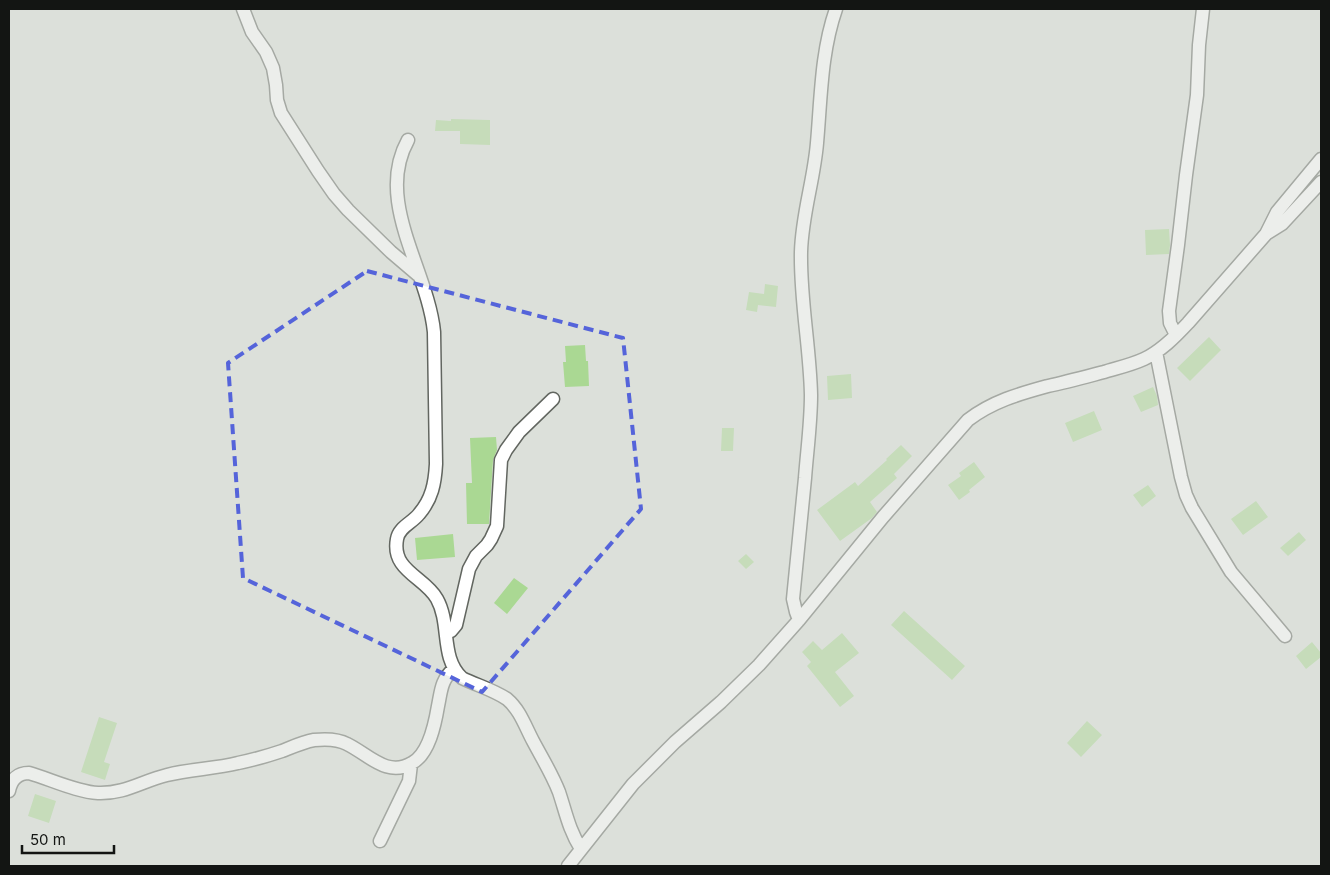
<svg xmlns="http://www.w3.org/2000/svg" width="1330" height="875" font-family="Inter,sans-serif">
<style>
.building{fill:#aad893}
.lines{fill:none;stroke-linecap:round;stroke-linejoin:round}
.minor-casing{stroke:#626660;stroke-width:15}
.minor{stroke:#fff;stroke-width:12}
.marked{fill:none;stroke:#5564da;stroke-width:4;stroke-dasharray:10 6;stroke-linejoin:round}
</style>
<rect width="100%" height="100%" fill="#dce0da"/>
<path class="building" d="M 451,119 L 490,120 L 490,145 L 460,144 L 460,131 L 435,131 L 436,120 L 451,121 Z
M 1169,229 L 1170,245 L 1169,254 L 1146,255 L 1145,230 Z
M 765,284 L 778,286 L 776,307 L 758,305 L 757,312 L 746,310 L 749,292 L 764,294 Z
M 1209,337 L 1221,350 L 1190,381 L 1177,368 Z
M 585,345 L 586,361 L 588,361 L 589,386 L 565,387 L 563,362 L 566,362 L 565,346 Z
M 851,374 L 852,398 L 828,400 L 827,376 Z
M 1153,387 L 1157,396 L 1158,405 L 1141,412 L 1133,396 Z
M 1094,411 L 1102,430 L 1073,442 L 1065,423 Z
M 722,428 L 734,428 L 733,451 L 721,451 Z
M 496,437 L 497,450 L 493,460 L 489,524 L 467,524 L 466,483 L 472,483 L 470,438 Z
M 901,445 L 912,456 L 894,474 L 897,478 L 870,502 L 877,512 L 872,518 L 840,541 L 817,510 L 855,482 L 858,486 L 887,460 L 886,459 Z
M 974,462 L 985,477 L 969,490 L 970,492 L 959,500 L 948,485 L 961,476 L 959,473 Z
M 1148,485 L 1156,496 L 1142,507 L 1133,495 Z
M 1256,501 L 1268,517 L 1243,535 L 1231,519 Z
M 1299,532 L 1306,540 L 1288,556 L 1280,548 Z
M 453,534 L 455,557 L 417,560 L 415,538 Z
M 746,554 L 754,562 L 746,569 L 738,561 Z
M 514,578 L 528,588 L 507,614 L 494,603 Z
M 904,611 L 965,666 L 952,680 L 891,625 Z
M 842,633 L 859,653 L 835,672 L 854,696 L 840,707 L 807,666 L 811,662 L 802,652 L 813,641 L 822,650 Z
M 1312,642 L 1321,653 L 1321,657 L 1306,669 L 1296,656 Z
M 99,717 L 117,723 L 104,762 L 110,764 L 105,780 L 81,772 Z
M 1087,721 L 1102,735 L 1081,757 L 1067,743 Z
M 35,794 L 56,801 L 49,823 L 28,816 Z"/>
<g class="lines">
<g class="minor-casing">
<path id="minor" d="M 243,9 L 252,32 L 266,52 L 273,68 L 276,85 L 277,100 L 281,113 L 318,171 L 334,194 L 348,210 L 391,252 L 418,275
M 408,140 C 374,201 428,270 434,332 L 436,464 C 435,483 432,499 419,514 C 412,523 399,527 397,539 C 391,571 425,577 437,599 C 451,624 440,658 462,678 C 476,685 494,690 507,699 C 520,710 525,726 533,741 C 542,758 552,774 559,792 C 566,813 569,830 581,849
M 1266,234 L 1282,224 L 1321,182
M 1176,335 L 1170,323 L 1169,311 L 1178,245 L 1186,175 L 1197,95 L 1199,45 L 1203,9
M 1156,352 L 1181,477 L 1186,495 L 1192,508 L 1231,572 L 1285,636
M 799,620 L 796,612 L 793,599 C 797,559 801,519 805,478 C 807,451 811,423 811,395 C 810,347 800,300 801,252 C 802,214 814,180 817,143 C 821,98 821,52 836,9
M 446,633 L 451,631 L 456,625 L 469,569 L 476,556 L 487,545 L 491,539 L 497,526 L 501,460 L 506,450 L 519,432 L 553,399
M 9,791 C 11,780 17,773 29,773 C 50,779 77,792 98,793 C 125,794 142,781 167,775 C 190,769 214,769 238,763 C 253,760 267,756 282,751 C 292,747 303,742 314,740 C 324,739 338,739 347,744 C 368,754 387,778 412,763 C 429,754 435,724 438,706 C 441,692 441,679 454,669
M 380,841 L 409,781 L 411,764
M 568,866 L 633,784 L 675,742 L 721,702 L 759,665 L 799,620 L 883,517 L 968,420 C 993,401 1019,394 1048,386 C 1067,382 1085,377 1104,372 C 1117,368 1131,365 1144,359 C 1161,351 1175,337 1188,323 L 1266,234 L 1277,212 L 1321,159"/>
</g>
<use href="#minor" class="minor"/>
</g>
<path d="M0 0H1330V875H0ZM 367,271 L 623,338 L 641,509 L 482,692 L 243,578 L 228,363 Z" fill="#dce0da" fill-opacity=".55" fill-rule="evenodd"/>
<path class="marked" d="M 367,271 L 623,338 L 641,509 L 482,692 L 243,578 L 228,363 Z"/>
<rect width="1330" height="875" fill="none" stroke="#131513" stroke-width="20"/>
<path d="M22 845v8h92v-8" fill="none" stroke="#131513" stroke-width="2.5"/>
<text x="30" y="845" font-size="15" fill="#131513" stroke="#dce0da" stroke-width="4" paint-order="stroke">50 m</text>
</svg>
